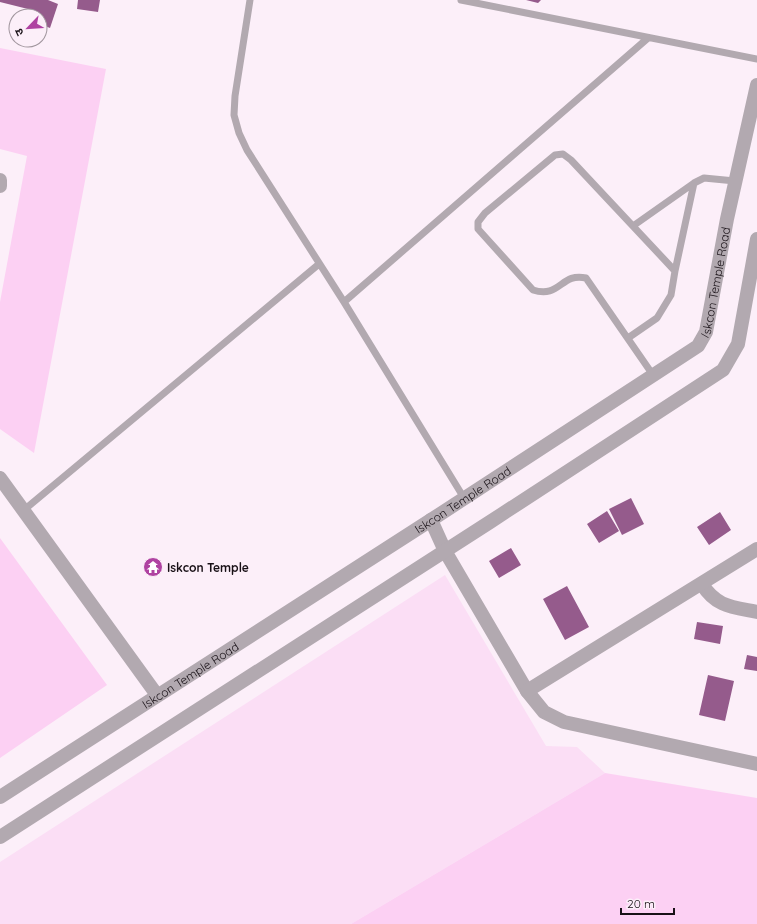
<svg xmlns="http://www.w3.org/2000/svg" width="757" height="924" font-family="Quicksand,'Noto Sans Devanagari',sans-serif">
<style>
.built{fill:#fbdef5}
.green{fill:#fcd0f3}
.building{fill:#955b8c}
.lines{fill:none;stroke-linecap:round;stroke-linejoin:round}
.lane{stroke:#b2a9b0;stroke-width:7}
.street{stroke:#b2a9b0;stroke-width:14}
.labels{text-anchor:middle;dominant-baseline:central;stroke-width:3;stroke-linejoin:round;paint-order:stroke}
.street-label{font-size:12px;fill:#181016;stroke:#fceff9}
.poi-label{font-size:12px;font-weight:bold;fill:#181016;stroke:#fceff9;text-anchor:start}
</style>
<rect width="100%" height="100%" fill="#fceff9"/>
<path class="built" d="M 445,575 L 546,746 L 577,747 L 605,773 L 351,924 L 0,924 L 0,862 Z"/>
<path class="green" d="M 0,48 L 106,69 L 34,453 L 0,429 L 0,302 L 27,156 L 0,149 Z
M 0,538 L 107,685 L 0,758 Z
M 605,773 L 757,798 L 757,924 L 351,924 Z"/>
<path class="building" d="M 0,0 L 48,0 L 58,4 L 50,28 L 40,24 L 40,16 L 27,14 L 28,9 L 0,2 Z
M 78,0 L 100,0 L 98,12 L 77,9 Z
M 526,0 L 541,0 L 538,3 Z
M 631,498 L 644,524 L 622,535 L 609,509 Z
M 607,511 L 619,531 L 599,543 L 587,524 Z
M 720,512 L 731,530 L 709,545 L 697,527 Z
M 511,548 L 521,565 L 499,578 L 489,561 Z
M 567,586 L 589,627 L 565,640 L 543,599 Z
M 697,622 L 723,626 L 720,644 L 694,639 Z
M 747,655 L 757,657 L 757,671 L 744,669 Z
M 708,675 L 734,681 L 725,721 L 699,715 Z"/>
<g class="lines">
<path class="lane" d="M 250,0 L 235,96 L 234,115 L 239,133 L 247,150 L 344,302 L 464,498
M 461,0 L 757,59
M 633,226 L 694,183
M 675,271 L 694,183 L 704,178 L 735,181
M 344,302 L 648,38
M 628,338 L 657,318 L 671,295 L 675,271 L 571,160 L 563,154 L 555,155 L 485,213 L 478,222 L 478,229 L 533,290 C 560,299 561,272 586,278 L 653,375
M 24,510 L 319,264"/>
<g class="street">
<path d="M 0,180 L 0,186"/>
<path d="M 0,478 L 157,695"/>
<path d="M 431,520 L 445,551 L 527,691 L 544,712 L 564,722 L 757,764"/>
<path d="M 702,584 C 716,607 733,607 757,612"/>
<path d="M 527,691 L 757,549"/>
<path id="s1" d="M 0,797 L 431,520 L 698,346 L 706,332 L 727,219 L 757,85"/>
<path d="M 0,837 L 490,522 L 723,370 L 738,344 L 757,239"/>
</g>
</g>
<defs>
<g id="temple-disc" transform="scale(1)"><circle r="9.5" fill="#af42a1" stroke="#fceff9"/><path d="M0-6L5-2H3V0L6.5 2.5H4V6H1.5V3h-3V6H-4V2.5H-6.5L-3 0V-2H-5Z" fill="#fff"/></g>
</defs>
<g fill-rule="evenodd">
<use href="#temple-disc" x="153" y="567"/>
</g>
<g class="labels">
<g class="street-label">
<text stroke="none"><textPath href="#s1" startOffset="898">Iskcon Temple Road</textPath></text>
<text stroke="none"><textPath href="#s1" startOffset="550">Iskcon Temple Road</textPath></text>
<text stroke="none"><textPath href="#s1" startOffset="226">Iskcon Temple Road</textPath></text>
</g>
<g class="poi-label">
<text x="167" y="567">Iskcon Temple</text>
</g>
</g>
<g transform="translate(28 28) rotate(245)"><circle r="19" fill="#fceff9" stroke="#a1969e"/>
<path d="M0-3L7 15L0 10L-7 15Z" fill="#af42a1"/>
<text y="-6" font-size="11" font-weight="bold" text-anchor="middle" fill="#181016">उ</text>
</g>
<path d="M621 908v6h53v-6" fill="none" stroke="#181016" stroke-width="2"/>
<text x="627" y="908" font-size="12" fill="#181016" stroke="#fceff9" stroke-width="3" paint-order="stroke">20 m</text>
</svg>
